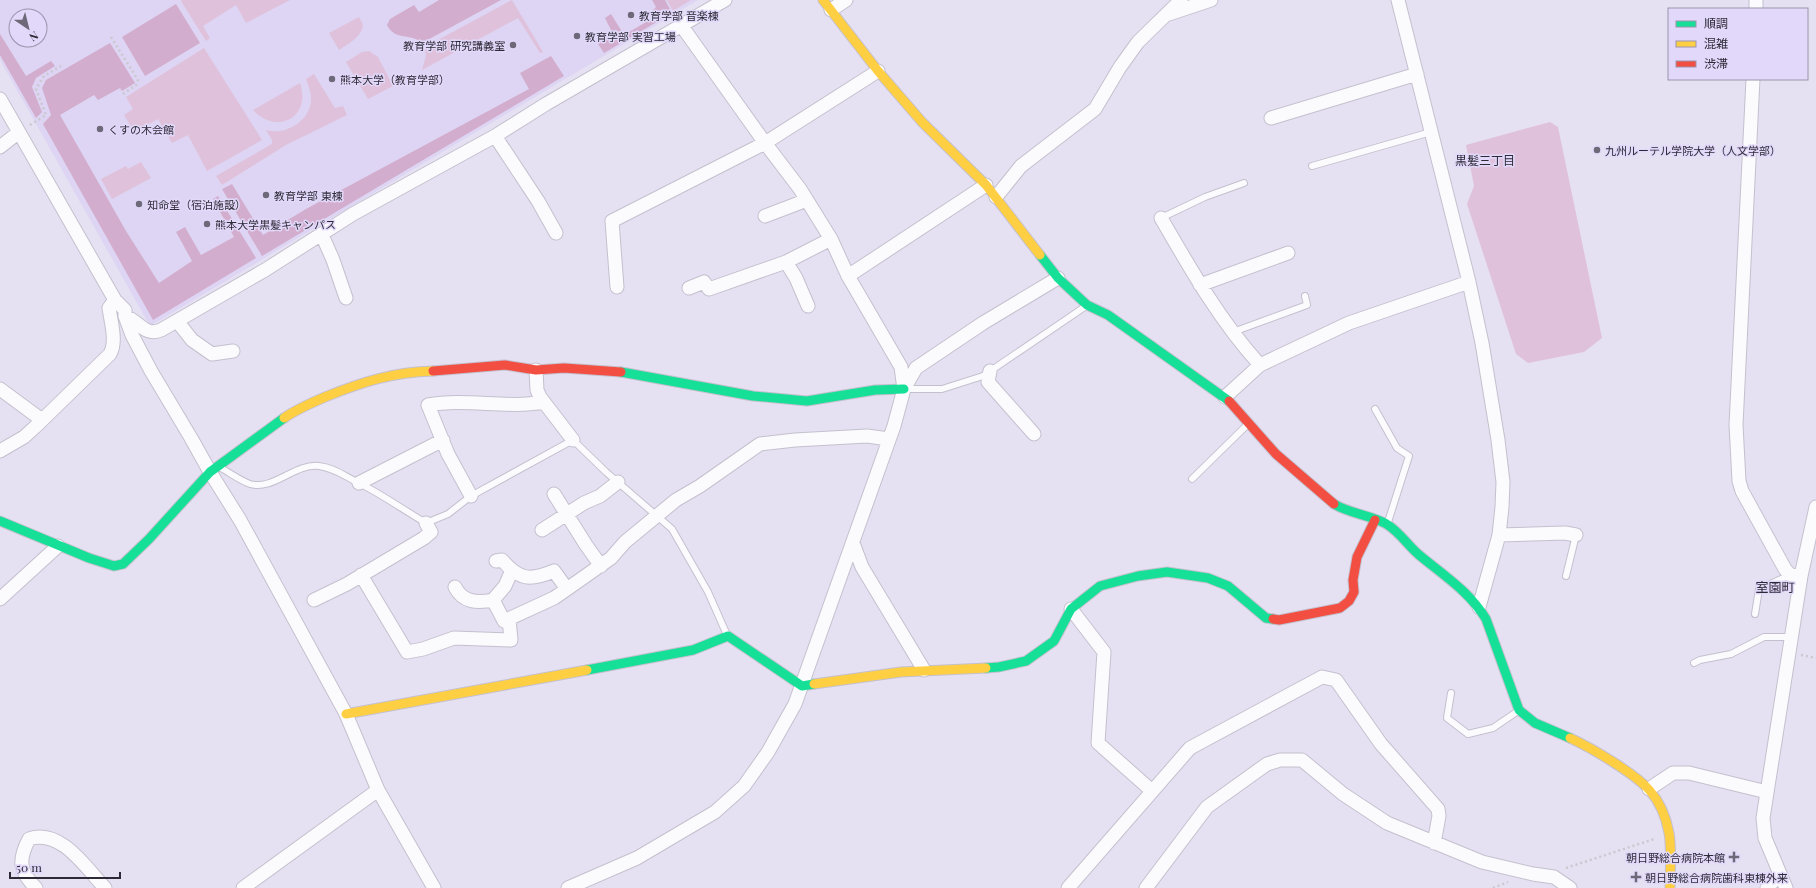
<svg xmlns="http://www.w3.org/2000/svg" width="1816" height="888" font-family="'Playfair Display','Noto Sans JP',serif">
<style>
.built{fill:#ddd5f3;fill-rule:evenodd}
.green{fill:#dfc1db}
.forest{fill:#d3adcd}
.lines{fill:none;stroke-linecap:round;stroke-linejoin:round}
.lane-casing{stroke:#c4c0ce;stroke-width:8}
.street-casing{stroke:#c4c0ce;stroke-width:15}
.fast-casing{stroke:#c4c0ce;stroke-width:11}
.slow-casing{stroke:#c4c0ce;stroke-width:11}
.jam-casing{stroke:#c4c0ce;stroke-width:11}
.path{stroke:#cac8ce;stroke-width:2.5;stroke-dasharray:2 3;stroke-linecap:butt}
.lane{stroke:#fbfafd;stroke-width:6}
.street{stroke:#fbfafd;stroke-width:13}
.fast{stroke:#16e098;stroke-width:9}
.slow{stroke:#ffcf43;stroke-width:9}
.jam{stroke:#f24e42;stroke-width:9}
.poi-dot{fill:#6e6978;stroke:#e2d9fa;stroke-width:1.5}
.labels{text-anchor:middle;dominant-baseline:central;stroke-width:3;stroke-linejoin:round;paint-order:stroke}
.poi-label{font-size:11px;fill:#2d2936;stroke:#e2d9fa;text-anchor:start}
.neighbourhood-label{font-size:12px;fill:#2d2936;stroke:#e2d9fa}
.quarter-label{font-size:13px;fill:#2d2936;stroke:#e2d9fa}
</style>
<rect width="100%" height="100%" fill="#e6e1f2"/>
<path class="built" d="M 0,0 L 698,0 L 150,326 L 0,60 ZM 16,16 L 40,16 L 40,40 L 16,40 Z"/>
<path class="green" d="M 182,0 L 290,0 L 246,23 L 236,5 L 203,26 L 210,38 L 206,41 L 181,1 Z
M 512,0 L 543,52 L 540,53 L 518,18 L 422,70 L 426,56 L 425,47 Z
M 667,0 L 691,0 L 673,11 Z
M 359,17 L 363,25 C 361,38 349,43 339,50 L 329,33 Z
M 204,48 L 262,140 L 207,171 L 188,135 L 172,143 L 158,119 L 134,132 L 124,115 L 133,109 L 126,97 Z
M 369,51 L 378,57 L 393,86 L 368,99 L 346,62 L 362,52 Z
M 314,74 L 335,108 L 343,106 L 347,115 L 286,145 L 222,185 L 216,176 L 272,144 L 272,140 L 266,130 C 286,136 312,120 311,98 C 311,92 308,85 306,79 Z
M 300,83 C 312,117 277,136 253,110 Z
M 1550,122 L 1558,127 L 1602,338 L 1584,352 L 1528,363 L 1516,354 L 1467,204 L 1474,186 L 1466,145 Z
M 141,162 L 151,178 L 112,199 L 101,179 L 126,166 L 128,169 Z"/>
<path class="forest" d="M 439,0 L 501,0 L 422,43 C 410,32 396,42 387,25 L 390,19 L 414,5 L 419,12 Z
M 652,0 L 665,0 L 672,13 L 604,53 L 596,41 L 612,32 L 605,18 L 611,14 L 624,35 L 653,18 L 650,13 L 656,7 Z
M 176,4 L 200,43 L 145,76 L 122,37 Z
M 0,34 L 26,76 L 51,61 L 55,66 L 36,78 L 32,87 L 42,112 L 36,118 L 0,55 Z
M 110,43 L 135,83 L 122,91 L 120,88 L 98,100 L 94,95 L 60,115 L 126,231 L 159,283 L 192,261 L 176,232 L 185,227 L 201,255 L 234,237 L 213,199 L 218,196 L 256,258 L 153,320 L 43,124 L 51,115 L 42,88 L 46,80 Z
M 551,56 L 564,76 L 262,256 L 222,189 L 232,184 L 263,235 L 306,209 L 529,89 L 520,73 Z"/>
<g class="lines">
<g class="lane-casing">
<path id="lane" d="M 1312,166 L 1431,132
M 1161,218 L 1205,197 L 1244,183
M 1233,332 L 1307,305 L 1305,296
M 905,389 L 942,389 L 983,376 L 1086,306
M 1375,409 L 1397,448 L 1409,456 L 1388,522
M 221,468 C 230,473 241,481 250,484 C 273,491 295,463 319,466 C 334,468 343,475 355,481 C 380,493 402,509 426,523 L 448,514 L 471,496 L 573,440 L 606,472 L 672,529 L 708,592 L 727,635
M 1192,479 L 1247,425
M 1566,576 L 1576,535
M 1755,614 L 1759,589 L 1790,575
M 1694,663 L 1700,660 L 1731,654 L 1764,637 L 1792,637
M 1451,693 L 1447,718 L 1468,734 L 1493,728 L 1518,711"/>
</g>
<g class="street-casing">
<path id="street" d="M 1398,0 L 1469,282 L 1482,343 L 1498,440 L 1503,482 L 1502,507 L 1499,535 L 1479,607
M 1756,9 L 1756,0
M 831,10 L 846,0
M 1169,14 L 1211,0
M 681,25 L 765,143 L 800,189 L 831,239 L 848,276 L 901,367 L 904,389
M 1753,79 L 1736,425 L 1739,481 L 1742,491 L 1785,569 L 1790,575 L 1801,576
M 0,99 L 115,300 L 125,310 L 125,316 L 132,335 L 151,371 L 191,438 L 210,472 L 240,520 L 346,714 L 378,790 L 434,888
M 1271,118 L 1417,74
M 495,136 L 538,201 L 556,233
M 0,147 L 19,132
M 996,197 L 1021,166 L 1095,109 L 1120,67 L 1138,42 L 1181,0
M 765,216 L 807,200
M 1161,218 C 1191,270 1220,321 1260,365
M 322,235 L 333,260 L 346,298
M 786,262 L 796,278 L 808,306
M 848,276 L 986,185
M 1200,285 L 1288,253
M 617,287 L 612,221 L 765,143 L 878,71
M 689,288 L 704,282 L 709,289 L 786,262 L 831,239
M 125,316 C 139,321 145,337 161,330 L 265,270 L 353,214 L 495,136 L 546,104 L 725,0
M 177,321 L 192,340 L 212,354 L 233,351
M 536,370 L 537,390 L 540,397 L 573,440
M 990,371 L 988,382 L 1034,434
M 0,389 L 42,420
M 1225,397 L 1260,365 L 1349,323 L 1469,282
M 0,451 L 24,437 L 35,427 L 110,354 C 117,342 111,322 109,308 L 115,300
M 359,483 L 443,440
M 554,494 L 586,545 L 601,566
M 471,496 L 448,454 L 428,405 C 467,398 506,409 544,402
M 542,530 L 584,503 L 600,496 L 618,482
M 1499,535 L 1565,533 L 1576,535
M 853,543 L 862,567 L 924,670
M 496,561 L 502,560 C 519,580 530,581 554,571 L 567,589 L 611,558 L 625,542 L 676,500 L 700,486 L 760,444 L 795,440 L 867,436 L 889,439
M 512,570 L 505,586 L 493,600 L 504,621 L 554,598 L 567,589
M 361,575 L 407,652 L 423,649 L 454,638 L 511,640 L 509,619
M 455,587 C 463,603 478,603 493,600
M 0,599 L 58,546
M 314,600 L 347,584 L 424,538 L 431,532 L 426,523
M 1071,609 L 1104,652 L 1098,743 L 1152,791
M 1649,789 L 1673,773 L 1689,773 L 1767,792
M 36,888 C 19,871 18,860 29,839 C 61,828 86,868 105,888
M 243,888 L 378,790
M 568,888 L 637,858 L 715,812 L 744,786 L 768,752 L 795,704 L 894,426 L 904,389 L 916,368 L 983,323 L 1058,278
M 1068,888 L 1190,748 L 1322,677 L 1336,680 L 1381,744 L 1438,809 L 1439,816 L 1434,843
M 1146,888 L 1207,807 L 1267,764 L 1280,760 L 1302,760 L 1343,794 L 1387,823 L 1482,862 L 1533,874 L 1554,877 L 1570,888
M 1767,888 L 1779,875
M 1786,888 L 1765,838 L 1763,818 L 1801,576 L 1816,507"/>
</g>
<g class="fast-casing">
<path id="fast" d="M 1040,255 L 1058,278 L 1087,305 L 1108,315 L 1229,401
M 621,372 L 753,396 L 807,401 L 875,390 L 904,389
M 1334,504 C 1350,514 1375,516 1388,525 C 1399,532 1408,545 1418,554 C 1443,575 1469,591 1486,619 L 1519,710 L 1535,723 L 1570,738
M 0,521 L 89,558 L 114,566 L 123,564 L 149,539 L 210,472 L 284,418
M 986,668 L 999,667 L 1026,661 L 1054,641 L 1071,609 L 1100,586 L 1138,576 L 1167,572 L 1208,578 L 1228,586 L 1266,618 L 1273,619
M 587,670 L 693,650 L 728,636 L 802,686 L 814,684"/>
</g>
<g class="slow-casing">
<path id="slow" d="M 823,0 L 878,71 L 922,122 L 986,185 L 1040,255
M 284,418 C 297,409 311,403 325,397 C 362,382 393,372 433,371
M 814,684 L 901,672 L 986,668
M 346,714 L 587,670
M 1570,738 C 1585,745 1599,753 1613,762 C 1643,781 1662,795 1669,833 C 1672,850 1670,870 1670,888"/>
</g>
<g class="jam-casing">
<path id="jam" d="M 433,371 L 505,365 L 536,370 L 564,368 L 621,372
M 1229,401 L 1276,454 L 1334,504
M 1273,619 L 1279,620 L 1340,608 L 1349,601 L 1354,592 L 1353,580 L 1357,557 L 1375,520"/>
</g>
<path class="path" d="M 111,37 L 138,80 L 136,85 L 123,94
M 30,125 L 46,115 L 36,89 L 44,76 L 61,66
M 1801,655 L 1816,658
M 1566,868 L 1654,839
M 1493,888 L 1508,882"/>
<use href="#lane" class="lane"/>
<use href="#street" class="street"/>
<use href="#fast" class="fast"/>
<use href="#slow" class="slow"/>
<use href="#jam" class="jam"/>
</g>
<g class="poi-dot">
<circle cx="631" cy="15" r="4"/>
<circle cx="577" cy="36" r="4"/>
<circle cx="513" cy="45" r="4"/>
<circle cx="332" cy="79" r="4"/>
<circle cx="100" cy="129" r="4"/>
<circle cx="1597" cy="150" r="4"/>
<circle cx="266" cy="195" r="4"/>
<circle cx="139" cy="204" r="4"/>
<circle cx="207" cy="224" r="4"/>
<path d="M1732 851h4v4h4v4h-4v4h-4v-4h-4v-4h4z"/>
<path d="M1634 871h4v4h4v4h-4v4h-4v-4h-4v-4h4z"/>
</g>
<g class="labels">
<g class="poi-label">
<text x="639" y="15">教育学部 音楽棟</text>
<text x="585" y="36">教育学部 実習工場</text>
<text x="505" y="45" text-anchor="end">教育学部 研究講義室</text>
<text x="340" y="79">熊本大学（教育学部）</text>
<text x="108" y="129">くすの木会館</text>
<text x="1605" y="150">九州ルーテル学院大学（人文学部）</text>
<text x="274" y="195">教育学部 東棟</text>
<text x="147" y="204">知命堂（宿泊施設）</text>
<text x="215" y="224">熊本大学黒髪キャンパス</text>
<text x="1725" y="857" text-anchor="end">朝日野総合病院本館</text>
<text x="1645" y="877">朝日野総合病院歯科東棟外来</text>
</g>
<g class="neighbourhood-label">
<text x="1485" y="160">黒髪三丁目</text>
</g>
<g class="quarter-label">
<text x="1775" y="586">室園町</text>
</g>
</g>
<rect x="1668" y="8" width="140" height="72" fill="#e2d9fa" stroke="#9a93ac"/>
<rect x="1676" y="21" width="20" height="6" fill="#16e098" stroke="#9a93ac"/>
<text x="1704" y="28" font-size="12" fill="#2d2936">順調</text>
<rect x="1676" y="41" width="20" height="6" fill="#ffcf43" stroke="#9a93ac"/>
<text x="1704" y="48" font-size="12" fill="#2d2936">混雑</text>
<rect x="1676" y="61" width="20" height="6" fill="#f24e42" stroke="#9a93ac"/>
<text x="1704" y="68" font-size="12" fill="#2d2936">渋滞</text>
<g transform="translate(28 28) rotate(145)"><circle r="19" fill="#e2d9fa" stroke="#9a93ac"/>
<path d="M0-3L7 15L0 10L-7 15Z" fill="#6e6978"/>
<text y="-6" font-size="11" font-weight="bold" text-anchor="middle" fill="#2d2936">N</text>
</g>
<path d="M10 872v6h110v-6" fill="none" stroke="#2d2936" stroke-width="2"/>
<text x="16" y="872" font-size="12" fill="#2d2936" stroke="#e2d9fa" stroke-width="3" paint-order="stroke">50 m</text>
</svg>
